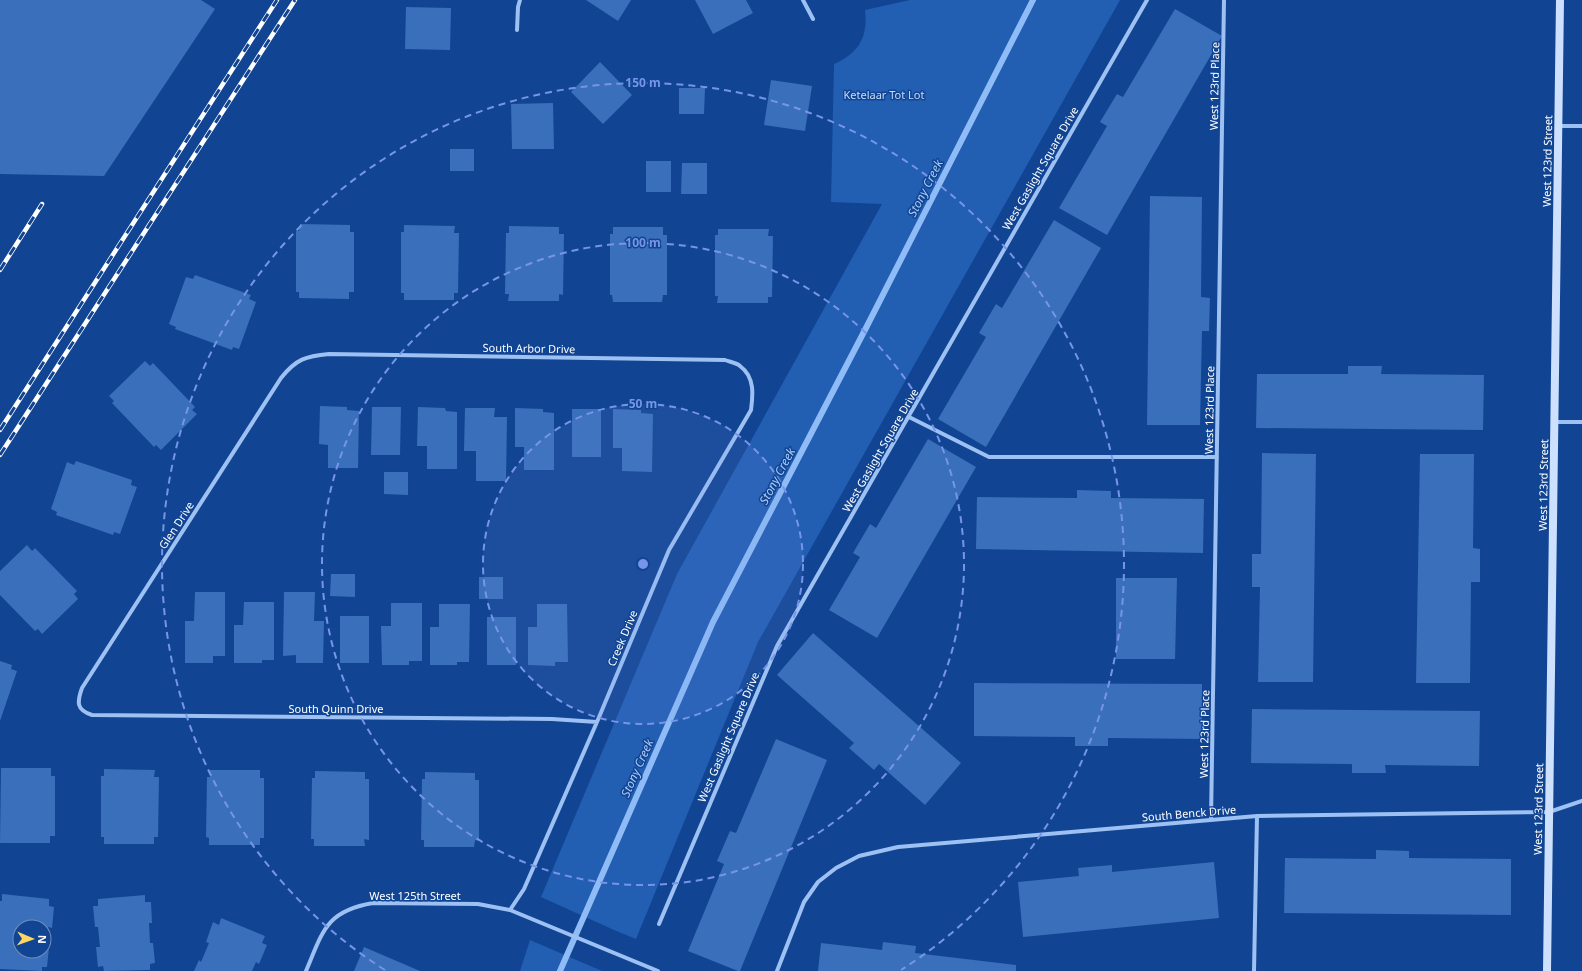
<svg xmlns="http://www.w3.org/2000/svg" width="1582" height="971" font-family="'Noto Sans',sans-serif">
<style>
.green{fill:#225eb2}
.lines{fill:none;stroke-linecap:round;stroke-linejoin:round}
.stream{stroke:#8fbcf6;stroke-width:6}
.building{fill:#396fbb;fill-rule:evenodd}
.street{stroke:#9ec1f3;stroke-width:4}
.secondary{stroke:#cde0fd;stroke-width:8}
.rail-casing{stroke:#fff;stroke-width:4.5}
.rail{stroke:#114593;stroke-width:3;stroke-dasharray:9;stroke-linecap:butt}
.ring{fill:none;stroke:#7795e8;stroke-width:2;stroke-dasharray:7 5}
.labels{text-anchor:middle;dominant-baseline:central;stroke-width:3;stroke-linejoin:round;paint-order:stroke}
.street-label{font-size:11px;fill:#fff;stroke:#114593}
.park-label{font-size:11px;fill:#c5ddfd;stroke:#114593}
.water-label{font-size:12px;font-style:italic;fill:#aaccfa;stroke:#114593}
.centre{fill:#7795e8;stroke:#114593;stroke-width:2}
.ring-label{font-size:12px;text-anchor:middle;font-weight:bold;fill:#7795e8;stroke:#114593;stroke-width:3;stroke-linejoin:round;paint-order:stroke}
</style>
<rect width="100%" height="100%" fill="#114593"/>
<path class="green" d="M 910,0 L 1120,0 L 758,642 L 636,939 L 614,930 L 541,897 L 677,574 L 882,204 L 831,202 L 834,64 C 859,53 868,37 865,10 Z
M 530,940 L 602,971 L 520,971 Z"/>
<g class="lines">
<path class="stream" d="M 560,971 L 713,622 L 867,326 L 1033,0"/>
</g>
<path class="building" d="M 0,0 L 201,0 L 215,9 L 104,176 L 0,174 Z
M 586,0 L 631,0 L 618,21 Z
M 695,0 L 746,0 L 753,13 L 713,34 Z
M 406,7 L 451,8 L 450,50 L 405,49 Z
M 1175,9 L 1222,36 L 1107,235 L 1059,208 L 1107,126 L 1100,122 L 1117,94 L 1123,97 Z
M 600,62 L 632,95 L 603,124 L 571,92 Z
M 771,80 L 812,86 L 805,131 L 764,125 Z
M 679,88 L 705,88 L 704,114 L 679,114 Z
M 553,103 L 554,149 L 512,149 L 511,104 Z
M 450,149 L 474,149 L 474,171 L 450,171 Z
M 646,161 L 671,161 L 671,192 L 646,192 Z
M 682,163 L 707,163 L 707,194 L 681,194 Z
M 1150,196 L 1202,197 L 1201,297 L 1210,298 L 1209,331 L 1202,331 L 1200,425 L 1147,425 Z
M 1054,220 L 1101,248 L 986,447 L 938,419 L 986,337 L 979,333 L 996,304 L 1002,308 Z
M 300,224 L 350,225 L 350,232 L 354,232 L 354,292 L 349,292 L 349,299 L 299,298 L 299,292 L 296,292 L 296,231 L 299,231 Z
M 404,225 L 455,226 L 454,233 L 459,233 L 458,293 L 454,293 L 454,300 L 404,300 L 404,293 L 401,293 L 401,232 L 404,232 Z
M 509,226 L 559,227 L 559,234 L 564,234 L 563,295 L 559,294 L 559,301 L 508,301 L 509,294 L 505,294 L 506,233 L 509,233 Z
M 613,227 L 663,227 L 663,235 L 667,235 L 667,295 L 663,295 L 662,302 L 613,302 L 612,295 L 610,295 L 610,234 L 613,234 Z
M 718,229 L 769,229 L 768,236 L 773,236 L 772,297 L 768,297 L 768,303 L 717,303 L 718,296 L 715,296 L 715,235 L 718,235 Z
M 195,275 L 251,295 L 249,299 L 256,302 L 239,349 L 233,347 L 232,350 L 175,329 L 176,327 L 169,324 L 186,277 L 193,279 Z
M 145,361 L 150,366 L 153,363 L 195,407 L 192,410 L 197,414 L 161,450 L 156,445 L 154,447 L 112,403 L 114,401 L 109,396 Z
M 1348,366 L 1382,366 L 1381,374 L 1484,375 L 1483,430 L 1256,428 L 1257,374 L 1348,374 Z
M 320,406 L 347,407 L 347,410 L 359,411 L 358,468 L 328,468 L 328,445 L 319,444 Z
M 372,407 L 401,407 L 400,455 L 371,455 Z
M 418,407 L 445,408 L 446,411 L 457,412 L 457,469 L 427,469 L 427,446 L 417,446 Z
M 465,408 L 495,408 L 494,417 L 507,417 L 506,481 L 476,481 L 476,451 L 464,451 Z
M 515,408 L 543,409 L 543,412 L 554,413 L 554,470 L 524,470 L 524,447 L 515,447 Z
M 572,409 L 601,409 L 601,457 L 572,457 Z
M 613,409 L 641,410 L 641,413 L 653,414 L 652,472 L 622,471 L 622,448 L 613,448 Z
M 928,439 L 976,467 L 877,638 L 829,610 L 860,557 L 853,553 L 870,524 L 876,528 Z
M 1262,453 L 1316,454 L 1313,682 L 1258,682 L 1260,587 L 1252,587 L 1252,554 L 1261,554 Z
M 1420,454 L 1474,454 L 1473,548 L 1480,549 L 1480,582 L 1471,582 L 1470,683 L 1416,683 Z
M 76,461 L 132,480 L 131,485 L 137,487 L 120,534 L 114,532 L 113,535 L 56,515 L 57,512 L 51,509 L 67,462 L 74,465 Z
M 384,472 L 408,472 L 408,495 L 384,494 Z
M 1077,490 L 1111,491 L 1111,498 L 1204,499 L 1203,553 L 976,549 L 977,497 L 1077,498 Z
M 27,545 L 32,551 L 35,548 L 77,591 L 74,594 L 78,599 L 42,634 L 38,629 L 35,631 L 0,595 L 0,571 Z
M 331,574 L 355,574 L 355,597 L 330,596 Z
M 479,577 L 503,577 L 503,599 L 479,599 Z
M 1116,578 L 1177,578 L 1175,659 L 1116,659 Z
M 195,592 L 225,592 L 225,656 L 213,656 L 213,663 L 185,663 L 185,621 L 194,621 Z
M 284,592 L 315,592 L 314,621 L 324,621 L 323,663 L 296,663 L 296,655 L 283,656 Z
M 244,602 L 274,602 L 274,660 L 262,660 L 262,663 L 234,663 L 234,625 L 243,625 Z
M 391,603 L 422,603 L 422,661 L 409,661 L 409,665 L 382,665 L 381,626 L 391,626 Z
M 439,604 L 470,604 L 469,662 L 457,662 L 457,665 L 430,665 L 430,627 L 439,627 Z
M 537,604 L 567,604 L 568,662 L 555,662 L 555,666 L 528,665 L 528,627 L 537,627 Z
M 340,616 L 369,616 L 369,663 L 340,663 Z
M 487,617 L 516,617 L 516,665 L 487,665 Z
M 813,633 L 961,763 L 925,805 L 879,764 L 874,770 L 849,748 L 854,743 L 777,675 Z
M 0,661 L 12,665 L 11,669 L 17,671 L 0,721 Z
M 974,683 L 1202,684 L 1202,739 L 1108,738 L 1108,746 L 1075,746 L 1075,737 L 974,736 Z
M 1252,709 L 1480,711 L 1479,766 L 1385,765 L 1386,773 L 1352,773 L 1352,764 L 1251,763 Z
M 776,739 L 827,760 L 740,971 L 738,971 L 688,951 L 724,864 L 717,861 L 730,831 L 736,833 Z
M 1,768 L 51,768 L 51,776 L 55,776 L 55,836 L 50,836 L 50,843 L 0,843 Z
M 104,769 L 155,770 L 154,777 L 159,777 L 158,837 L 154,837 L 154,844 L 104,844 L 104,837 L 101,837 L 101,776 L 104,776 Z
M 210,770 L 260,770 L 260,778 L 264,778 L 264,838 L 260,838 L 260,845 L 209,845 L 209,838 L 206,837 L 207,777 L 210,777 Z
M 315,771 L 365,772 L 365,779 L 369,779 L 369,840 L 364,839 L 365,846 L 314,846 L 314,839 L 311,839 L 312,778 L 315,778 Z
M 425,772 L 475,773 L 475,780 L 479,780 L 479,841 L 475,840 L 474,847 L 424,847 L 424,840 L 421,840 L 422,779 L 425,779 Z
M 1376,850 L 1409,851 L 1409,858 L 1511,859 L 1511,915 L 1284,913 L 1285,858 L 1376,859 Z
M 1214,862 L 1219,918 L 1023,937 L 1018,882 L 1079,876 L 1078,868 L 1112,865 L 1112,872 Z
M 2,894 L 49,899 L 49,906 L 54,907 L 52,928 L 48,927 L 46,947 L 49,947 L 47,967 L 42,967 L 42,971 L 0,969 L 0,901 L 2,901 ZM 20,927 L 44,927 L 44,951 L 20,951 Z
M 145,895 L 145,902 L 151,902 L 152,923 L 149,923 L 150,943 L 153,943 L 155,963 L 150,964 L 150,970 L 104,971 L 103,966 L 98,967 L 96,947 L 100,947 L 98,927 L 95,927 L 93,906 L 98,906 L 98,899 Z
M 221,918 L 265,936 L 262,943 L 267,945 L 259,964 L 256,962 L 252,971 L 194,971 L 199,960 L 201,962 L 209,943 L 206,942 L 213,922 L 219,925 Z
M 883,942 L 916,946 L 915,953 L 1016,965 L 1016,971 L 818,971 L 821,943 L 882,950 Z
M 364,947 L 420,971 L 354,971 Z"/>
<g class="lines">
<path class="street" d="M 803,0 L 813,19
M 517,30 L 518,7 L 520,0
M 1558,126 L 1582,126
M 909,417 L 989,457 L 1217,457
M 1554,422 L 1582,422
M 1211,820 L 1224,0
M 510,910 L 524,889 L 597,722 L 669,550 L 751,410 C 753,395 755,377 740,366 C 737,363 730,362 725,360 L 329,354 C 306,356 296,359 281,378 L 82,688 C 77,702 76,710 92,715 L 552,719 L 597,722
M 659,924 L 777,646 L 1147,0
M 306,971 C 323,931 326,911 373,903 L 478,904 L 510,910 L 658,971
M 777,971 L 804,902 L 818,882 L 836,868 L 859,856 L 898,847 L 1257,816 L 1549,812 L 1582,801
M 1254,971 L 1257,816"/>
<path class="secondary" d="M 1547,971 L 1560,0"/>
<g class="rail-casing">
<path id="rail" d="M 0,270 L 42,204
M 0,430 L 277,0
M 0,455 L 295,0"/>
</g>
<use href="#rail" class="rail"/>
</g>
<circle cx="643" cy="564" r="160" fill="#7795e8" fill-opacity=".12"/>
<g class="ring">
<circle cx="643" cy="564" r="160"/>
<circle cx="643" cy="564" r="321"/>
<path d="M385 970A481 481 0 1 1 901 970"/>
</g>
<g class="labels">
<g class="street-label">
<text transform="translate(1214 86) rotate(-89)">West 123rd Place</text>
<text transform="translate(1547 161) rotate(-89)">West 123rd Street</text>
<text transform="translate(1040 168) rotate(-60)">West Gaslight Square Drive</text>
<text transform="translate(529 348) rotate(1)">South Arbor Drive</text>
<text transform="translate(1209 410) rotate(-89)">West 123rd Place</text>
<text transform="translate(880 450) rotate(-60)">West Gaslight Square Drive</text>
<text transform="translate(1543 485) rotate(-89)">West 123rd Street</text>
<text transform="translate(176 525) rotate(-57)">Glen Drive</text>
<text transform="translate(622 638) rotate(-67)">Creek Drive</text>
<text x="336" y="708">South Quinn Drive</text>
<text transform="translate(1204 734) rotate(-89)">West 123rd Place</text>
<text transform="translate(728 737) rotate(-67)">West Gaslight Square Drive</text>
<text transform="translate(1538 809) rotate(-89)">West 123rd Street</text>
<text transform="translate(1189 813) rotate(-5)">South Benck Drive</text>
<text x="415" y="895">West 125th Street</text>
</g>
<g class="park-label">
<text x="884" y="94">Ketelaar Tot Lot</text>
</g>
<g class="water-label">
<text transform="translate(925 188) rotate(-63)">Stony Creek</text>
<text transform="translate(777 476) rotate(-62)">Stony Creek</text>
<text transform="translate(637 768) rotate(-66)">Stony Creek</text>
</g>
</g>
<circle cx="643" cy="564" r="6" class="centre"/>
<g class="ring-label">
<text x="643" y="87">150 m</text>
<text x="643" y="247">100 m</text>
<text x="643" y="408">50 m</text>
</g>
<g transform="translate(32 939) rotate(92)"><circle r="19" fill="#114593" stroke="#708fbe"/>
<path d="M0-3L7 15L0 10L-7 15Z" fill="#ffd760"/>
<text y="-6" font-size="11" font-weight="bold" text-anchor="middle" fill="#ffffff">N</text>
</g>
</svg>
